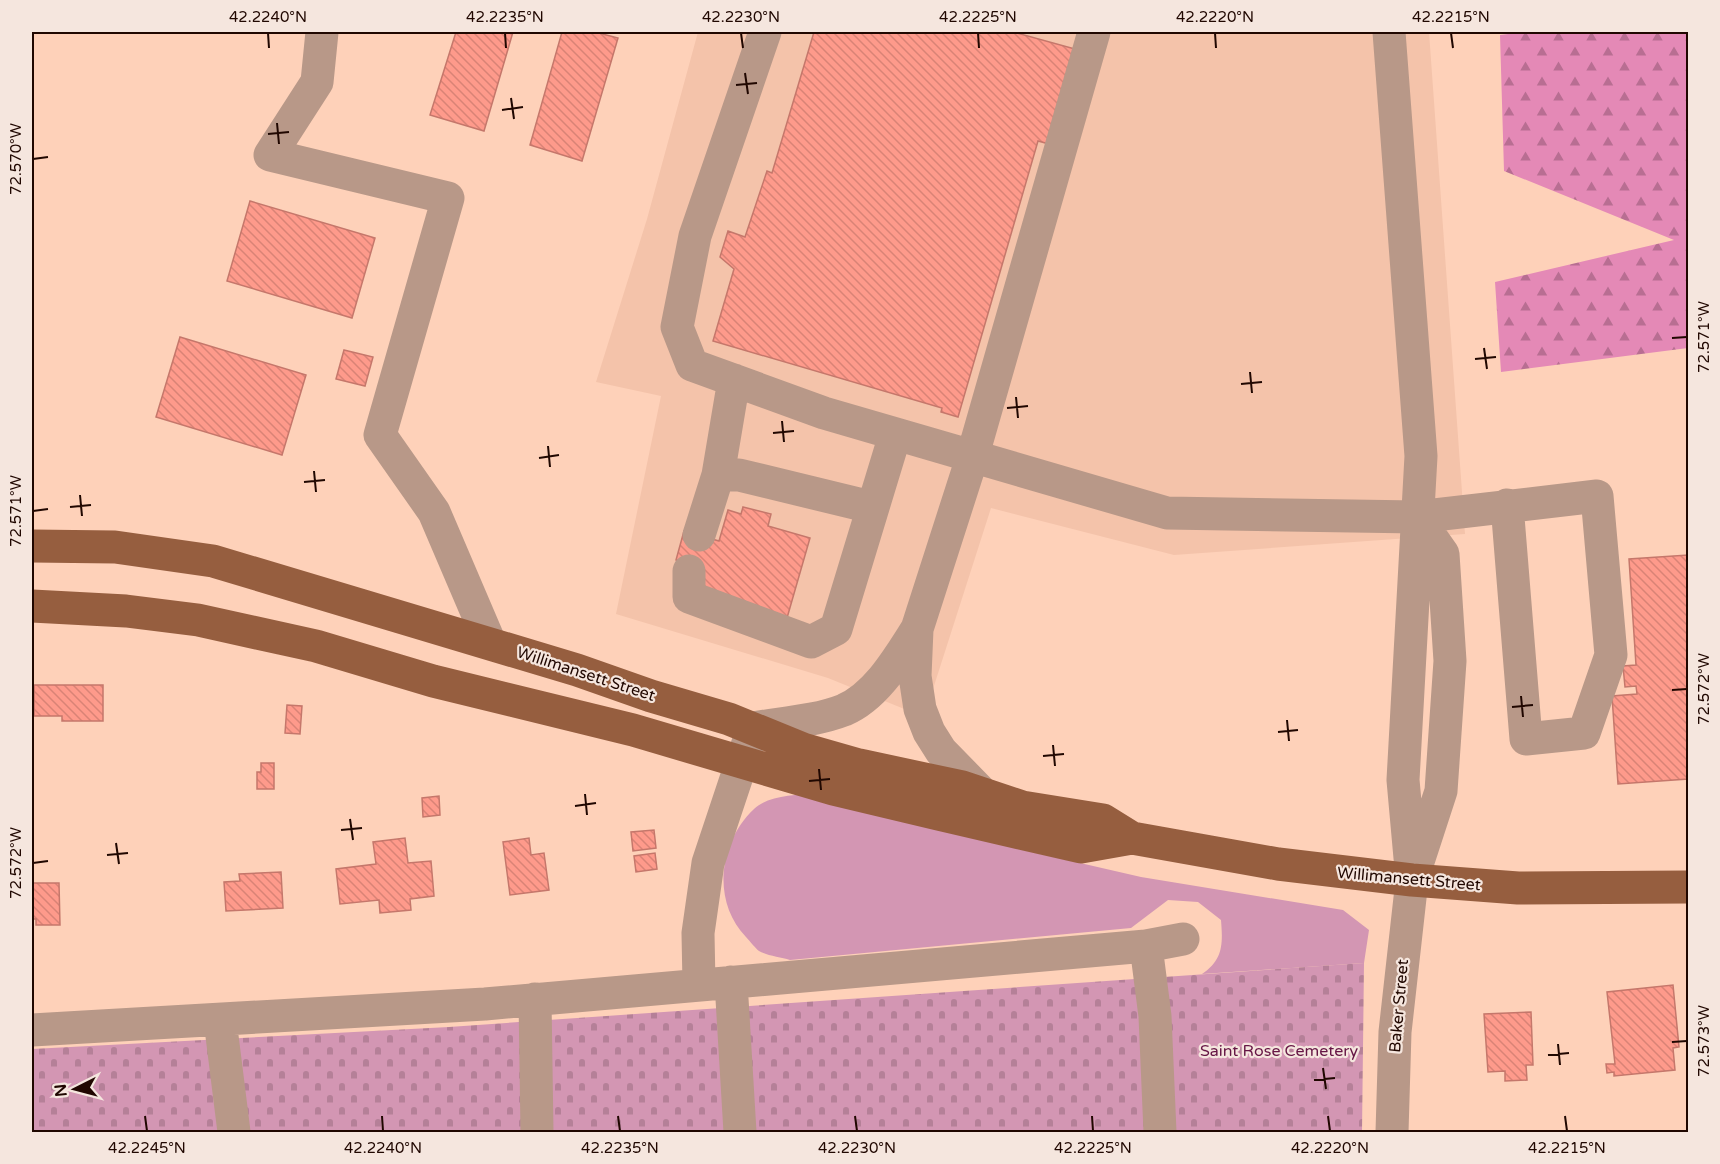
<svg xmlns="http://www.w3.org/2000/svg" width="1720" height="1164" font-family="'Varela Round',sans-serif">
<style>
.built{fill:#f4c3aa}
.grass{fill:#d396b3}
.forest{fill:url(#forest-firs)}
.cemetery{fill:url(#cemetery-stones)}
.building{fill:url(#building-back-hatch);stroke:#c5776b;stroke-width:1.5}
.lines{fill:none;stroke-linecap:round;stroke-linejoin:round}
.minor{stroke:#b89888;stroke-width:33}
.major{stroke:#965e3f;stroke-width:33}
.ticks{fill:none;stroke:#200700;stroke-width:2}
.labels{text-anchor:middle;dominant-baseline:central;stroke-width:4.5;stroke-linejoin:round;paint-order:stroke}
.street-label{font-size:16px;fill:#200700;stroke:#f5e6de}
.park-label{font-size:16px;fill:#661645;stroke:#f5e6de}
.neatline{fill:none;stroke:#200700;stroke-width:2}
.ticks-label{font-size:15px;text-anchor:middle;fill:#200700}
</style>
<defs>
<pattern id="forest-firs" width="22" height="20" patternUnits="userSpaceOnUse" patternTransform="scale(1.5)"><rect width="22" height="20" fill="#e489b6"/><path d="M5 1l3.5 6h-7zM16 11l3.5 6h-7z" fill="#b86e92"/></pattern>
<pattern id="cemetery-stones" width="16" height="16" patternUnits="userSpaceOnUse" patternTransform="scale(1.5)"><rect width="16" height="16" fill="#d396b3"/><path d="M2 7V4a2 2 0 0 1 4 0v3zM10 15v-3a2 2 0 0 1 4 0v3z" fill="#b58098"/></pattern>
<pattern id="building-back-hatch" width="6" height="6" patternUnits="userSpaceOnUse" patternTransform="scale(1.5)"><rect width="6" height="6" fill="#fe9a8b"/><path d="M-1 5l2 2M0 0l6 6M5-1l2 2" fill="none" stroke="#d98376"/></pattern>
</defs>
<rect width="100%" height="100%" fill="#fed1b9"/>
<path class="built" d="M 698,32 L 1429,32 L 1465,534 L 1174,555 L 991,508 L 924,717 L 828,678 L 616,614 L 661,396 L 596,382 L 647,219 Z"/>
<path class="grass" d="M 815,794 L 946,832 L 1141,877 L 1343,910 L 1369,930 L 1364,963 L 1202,974 C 1223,960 1223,944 1221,920 L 1198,902 L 1168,900 L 1131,928 L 790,960 C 781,957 768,956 759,951 C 755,948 750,941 746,937 C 712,902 718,843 754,809 C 769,795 795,795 815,794 Z"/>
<path class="forest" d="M 1524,32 L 1688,32 L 1688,348 L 1501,372 L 1495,282 L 1674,240 L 1504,171 L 1500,35 Z"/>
<path class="cemetery" d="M 1364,963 L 1362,1132 L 32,1132 L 32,1049 L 449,1027 Z"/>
<path class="building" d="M 456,32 L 513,32 L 484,131 L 430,115 Z
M 562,32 L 595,32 L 618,38 L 582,161 L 530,145 Z
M 814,32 L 1013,32 L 1075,49 L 1049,144 L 1038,141 L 958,417 L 941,412 L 942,408 L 713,341 L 734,269 L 720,257 L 728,231 L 745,237 L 767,171 L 772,173 Z
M 250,201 L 375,238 L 352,318 L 227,281 Z
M 180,337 L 306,375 L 282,455 L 156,417 Z
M 344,350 L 373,357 L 365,386 L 336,379 Z
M 743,507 L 771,514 L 768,526 L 810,538 L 787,618 L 707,588 L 676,560 L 684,531 L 719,541 L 728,510 L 741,514 Z
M 1688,555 L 1688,779 L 1618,784 L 1612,696 L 1637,694 L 1636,686 L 1625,687 L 1623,666 L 1636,665 L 1629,559 Z
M 34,685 L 103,685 L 103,721 L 62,721 L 62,716 L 34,716 Z
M 287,705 L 302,706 L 300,734 L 285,733 Z
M 261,763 L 274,763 L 274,789 L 257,789 L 257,772 L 261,772 Z
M 439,796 L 440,815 L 423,817 L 422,798 Z
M 654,830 L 656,848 L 633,851 L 631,832 Z
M 405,838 L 408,863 L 431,861 L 434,896 L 410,899 L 411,910 L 380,913 L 379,900 L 340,904 L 336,869 L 376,864 L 373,842 Z
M 529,838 L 531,855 L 544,853 L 549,890 L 510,895 L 503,842 Z
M 655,853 L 657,869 L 636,872 L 634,856 Z
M 281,872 L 283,908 L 226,911 L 224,882 L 240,881 L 239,874 Z
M 32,883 L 59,883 L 60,925 L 36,925 L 36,919 L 32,919 Z
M 1673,985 L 1679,1047 L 1673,1048 L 1675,1070 L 1614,1076 L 1614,1072 L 1607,1073 L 1606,1064 L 1615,1064 L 1607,992 Z
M 1531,1012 L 1533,1065 L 1526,1065 L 1527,1080 L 1505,1081 L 1505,1071 L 1488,1072 L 1484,1014 Z"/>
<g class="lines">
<path class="minor" d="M 322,32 L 317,82 L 270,155 L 448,198 L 380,435 L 434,512 L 490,643
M 765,32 L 695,236 L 677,327 L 692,365 L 824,413 L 1167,513 L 1417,517 L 1597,496 L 1611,655 L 1584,733 L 1526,739 L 1507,505
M 1389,32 L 1421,456 L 1403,780 L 1412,880 L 1441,791 L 1450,661 L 1443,554 L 1417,517
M 718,475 L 739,475 L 871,507
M 699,535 L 718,475 L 734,380
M 689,571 L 689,597 L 811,642 L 836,629 L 895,435
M 982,793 L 941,751 L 929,732 L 920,709 L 915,676 L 917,629 L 972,458 L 1094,32
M 1146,946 L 1155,1016 L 1160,1132
M 731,982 L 740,1132
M 699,985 L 698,933 L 708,863 L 753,728 C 782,723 816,721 844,710 C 877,696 899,657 917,629
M 535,999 L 537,1132
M 220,1020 L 234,1132
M 32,1030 L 485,1004 L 1146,946 L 1183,939
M 1392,1132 L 1395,1032 L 1412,880"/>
<path class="major" d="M 32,546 L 115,547 L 213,561 L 577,670 L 651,696 L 729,719 L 803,749 L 859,765 L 962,787 L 1022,807 L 1103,820 L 1132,838 L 1278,864 L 1412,880 L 1518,888 L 1688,887
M 32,606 L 126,611 L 198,620 L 316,646 L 433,681 L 633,730 L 833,789 L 938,814 L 1081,847 L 1132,838"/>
</g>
<path class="ticks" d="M 268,33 L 269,48M 505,33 L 506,48M 741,33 L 743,48M 978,33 L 979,48M 1215,33 L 1216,48M 1451,33 L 1453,48M 745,73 L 748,94M 736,85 L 757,83M 511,98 L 514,119M 502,110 L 523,107M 277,123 L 279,144M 268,134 L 289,132M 33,159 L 48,157M 1672,338 L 1687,337M 1484,348 L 1487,369M 1475,359 L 1496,357M 1250,372 L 1252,393M 1241,384 L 1262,382M 1016,397 L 1018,418M 1007,408 L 1028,406M 782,421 L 784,442M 773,433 L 794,431M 548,446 L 550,467M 539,458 L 559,455M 314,471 L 316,492M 304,482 L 325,480M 80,495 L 82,516M 70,507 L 91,505M 33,511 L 48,509M 1672,690 L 1687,689M 1521,696 L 1523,717M 1512,707 L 1533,705M 1287,720 L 1289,741M 1278,732 L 1298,730M 1053,745 L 1055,766M 1043,756 L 1064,754M 819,769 L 821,790M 809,781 L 830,779M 585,794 L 587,815M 575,806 L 596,803M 350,819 L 353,840M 341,830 L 362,828M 116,843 L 119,864M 107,855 L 128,853M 33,863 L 48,861M 1672,1042 L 1687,1041M 1558,1044 L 1560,1065M 1548,1055 L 1569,1053M 1323,1068 L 1326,1089M 1314,1080 L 1335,1078M 145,1116 L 147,1131M 382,1116 L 383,1131M 618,1116 L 620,1131M 855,1116 L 857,1131M 1092,1116 L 1093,1131M 1328,1116 L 1330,1131M 1565,1116 L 1567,1131"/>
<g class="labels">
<g class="street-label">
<text transform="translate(586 674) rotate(18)">Willimansett Street</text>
<text transform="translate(1409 879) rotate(5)">Willimansett Street</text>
<text transform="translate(1399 1006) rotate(-85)">Baker Street</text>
</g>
<g class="park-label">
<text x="1279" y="1051">Saint Rose Cemetery</text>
</g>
</g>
<rect width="1720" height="1164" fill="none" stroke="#f5e6de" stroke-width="66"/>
<g transform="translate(75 1089) rotate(264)" stroke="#f5e6de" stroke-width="4.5" paint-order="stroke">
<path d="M0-4.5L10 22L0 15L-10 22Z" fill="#200700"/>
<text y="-9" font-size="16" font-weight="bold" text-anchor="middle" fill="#200700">N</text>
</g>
<rect x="33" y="33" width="1654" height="1098" class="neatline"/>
<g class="ticks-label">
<text x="268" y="22">42.2240°N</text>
<text x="505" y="22">42.2235°N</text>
<text x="741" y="22">42.2230°N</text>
<text x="978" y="22">42.2225°N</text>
<text x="1215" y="22">42.2220°N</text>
<text x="1451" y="22">42.2215°N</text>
<text transform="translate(16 159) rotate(-90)" y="5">72.570°W</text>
<text transform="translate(1704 337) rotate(-90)" y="5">72.571°W</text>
<text transform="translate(16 511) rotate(-90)" y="5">72.571°W</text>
<text transform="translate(1704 689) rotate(-90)" y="5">72.572°W</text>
<text transform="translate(16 863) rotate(-90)" y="5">72.572°W</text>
<text transform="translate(1704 1041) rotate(-90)" y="5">72.573°W</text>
<text x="147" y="1153">42.2245°N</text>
<text x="383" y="1153">42.2240°N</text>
<text x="620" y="1153">42.2235°N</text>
<text x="857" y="1153">42.2230°N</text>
<text x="1093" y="1153">42.2225°N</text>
<text x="1330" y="1153">42.2220°N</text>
<text x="1567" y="1153">42.2215°N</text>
</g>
</svg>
